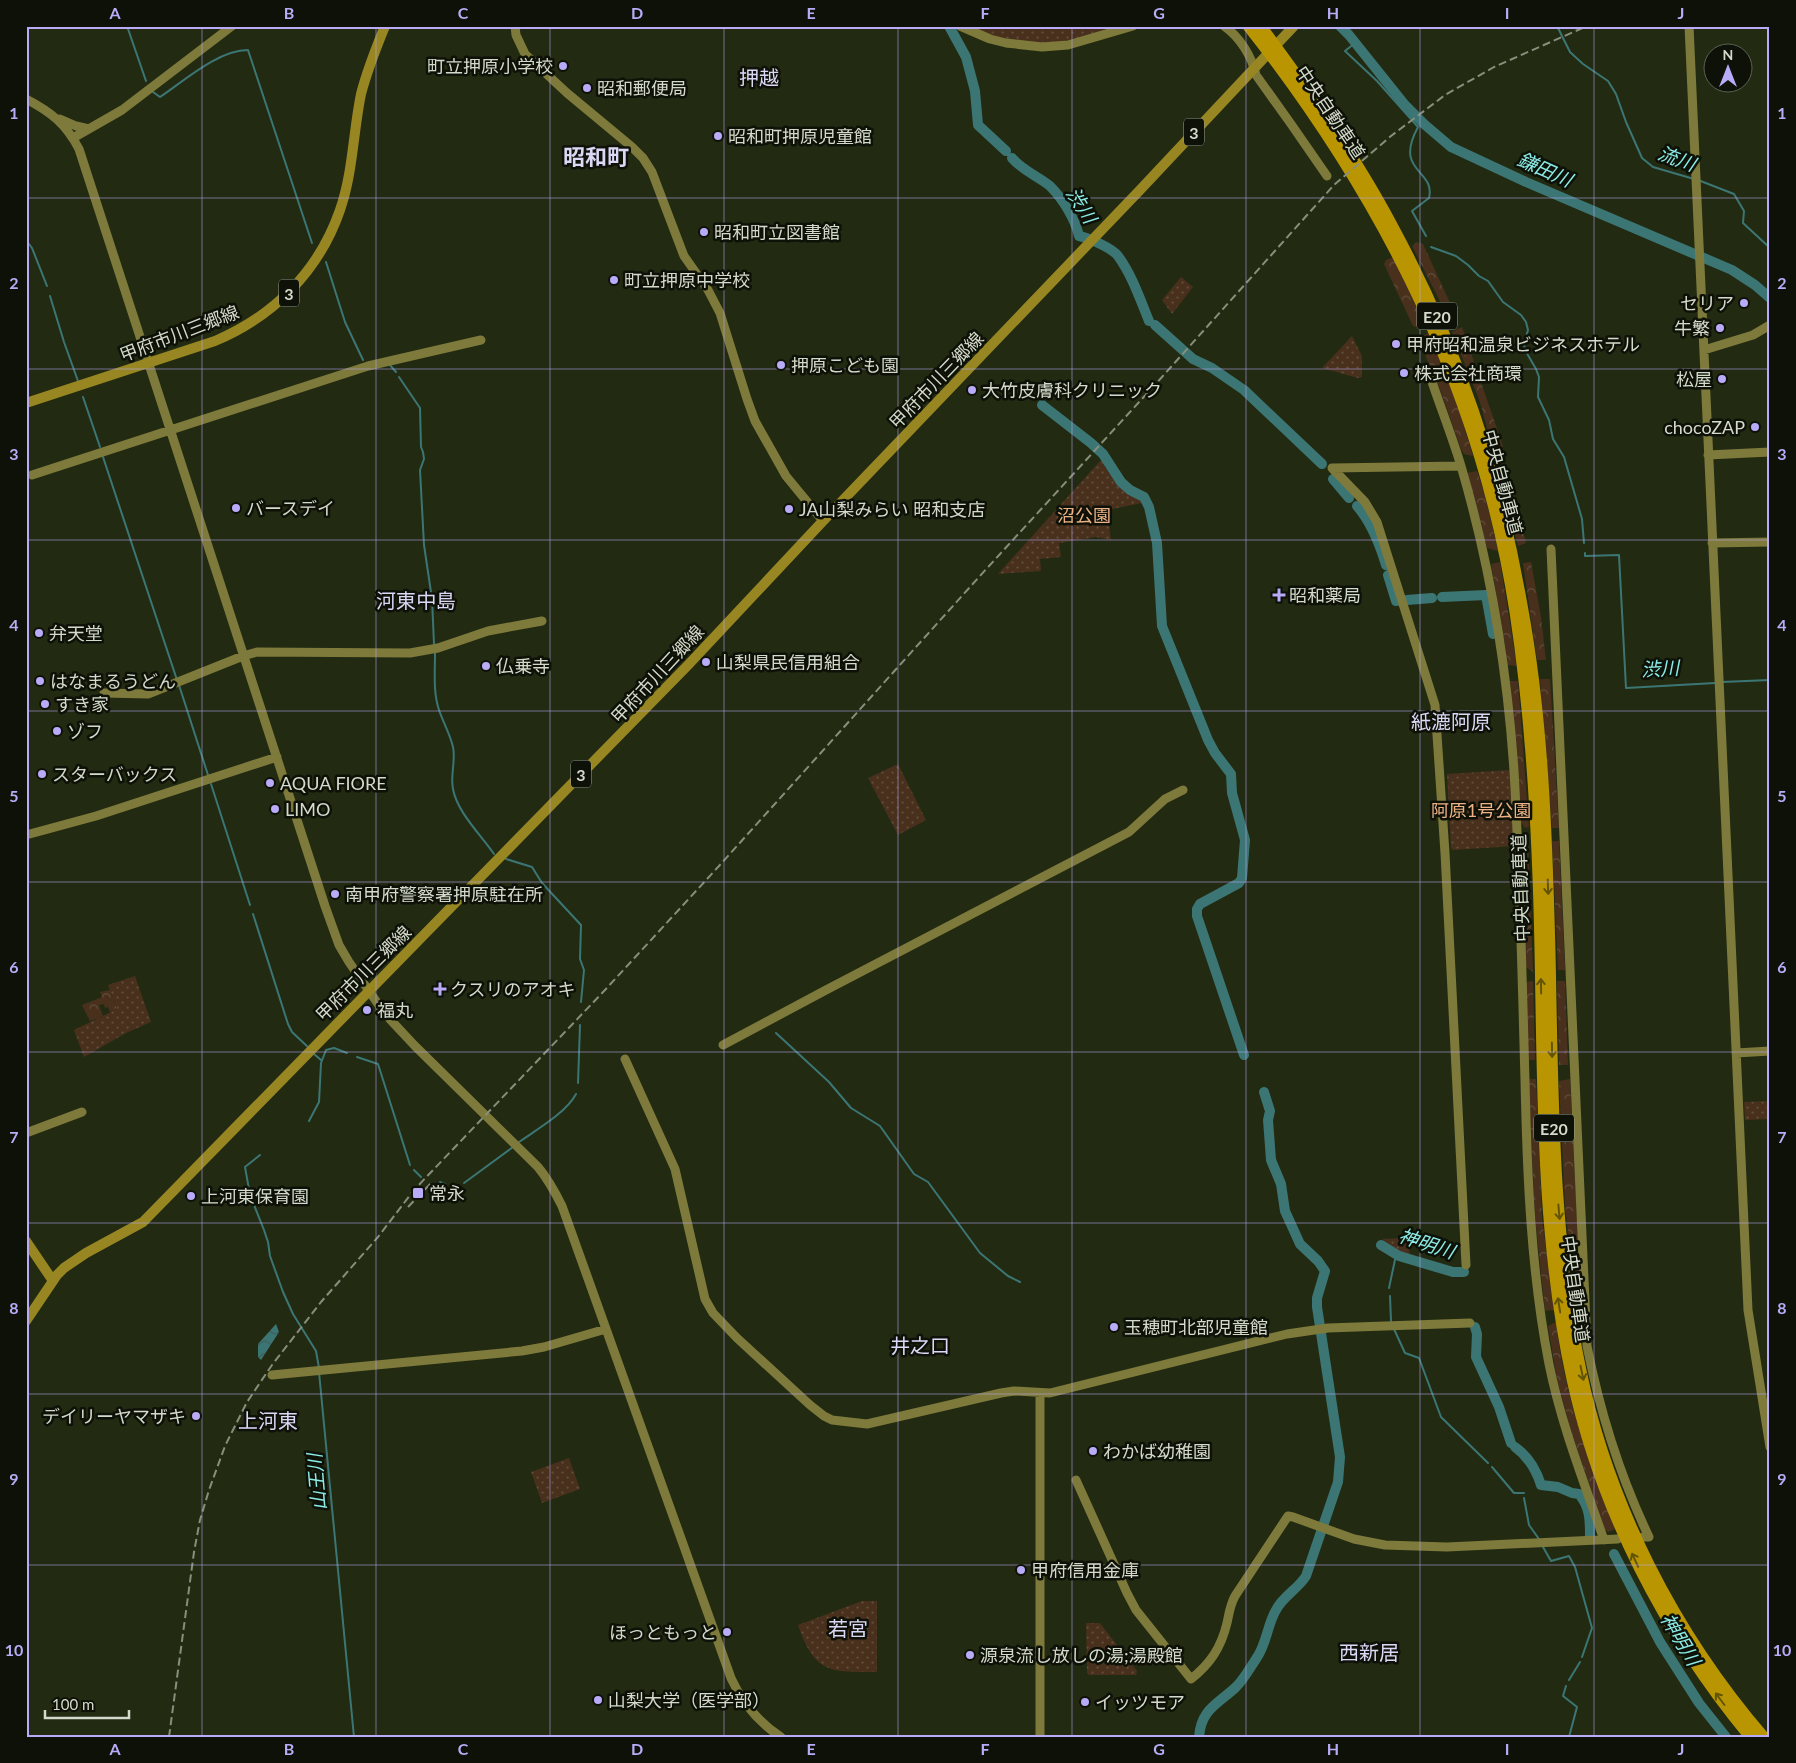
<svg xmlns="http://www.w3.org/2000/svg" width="1796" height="1763" font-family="Lato,'Noto Sans JP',sans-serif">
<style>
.forest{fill:url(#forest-crowns)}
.park{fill:url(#park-dots)}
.water{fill:url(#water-waves)}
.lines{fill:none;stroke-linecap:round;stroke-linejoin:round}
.stream{stroke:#3c7674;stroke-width:2}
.river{stroke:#3c7674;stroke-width:10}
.secondary{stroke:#7e7a3b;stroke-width:9}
.primary{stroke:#978622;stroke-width:10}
.highway{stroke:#b99601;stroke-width:11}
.rail{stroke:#888e7c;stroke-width:2;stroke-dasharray:8 4;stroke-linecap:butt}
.oneway{stroke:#635404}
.grid{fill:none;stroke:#b9abf7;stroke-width:1;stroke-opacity:0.55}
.poi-dot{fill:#b9abf7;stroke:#0d1107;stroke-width:2}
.labels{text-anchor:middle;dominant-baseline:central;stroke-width:5;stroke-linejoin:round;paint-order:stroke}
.shield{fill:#0d1107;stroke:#989e90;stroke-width:1}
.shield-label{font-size:16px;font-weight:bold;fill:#d4dacb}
.poi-label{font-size:18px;fill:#d4dacb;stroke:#0d1107;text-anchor:start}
.street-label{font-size:18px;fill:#d4dacb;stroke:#0d1107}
.park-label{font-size:18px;fill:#ecb184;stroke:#0d1107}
.water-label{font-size:19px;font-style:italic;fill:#8cece8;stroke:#0d1107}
.quarter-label{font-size:20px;fill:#dcd7f5;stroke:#0d1107}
.district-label{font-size:22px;font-weight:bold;fill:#dcd7f5;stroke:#0d1107}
.neatline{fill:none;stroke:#b9abf7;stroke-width:2}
.grid-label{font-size:16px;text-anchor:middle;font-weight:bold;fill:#b9abf7}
</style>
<defs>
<pattern id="forest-crowns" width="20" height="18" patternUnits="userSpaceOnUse" patternTransform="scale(1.25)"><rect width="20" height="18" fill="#48301c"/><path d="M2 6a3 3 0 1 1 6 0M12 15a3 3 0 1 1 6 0" fill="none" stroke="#624d3c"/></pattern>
<pattern id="park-dots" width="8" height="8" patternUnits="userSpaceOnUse" patternTransform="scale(1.25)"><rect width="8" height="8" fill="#48301c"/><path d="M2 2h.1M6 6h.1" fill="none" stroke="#624d3c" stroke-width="1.8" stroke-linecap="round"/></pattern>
<pattern id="water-waves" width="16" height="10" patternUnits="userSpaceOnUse" patternTransform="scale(1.25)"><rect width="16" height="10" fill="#3c7674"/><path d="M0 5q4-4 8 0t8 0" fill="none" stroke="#3e5e5b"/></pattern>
</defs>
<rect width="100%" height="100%" fill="#222a12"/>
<path class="forest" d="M 1417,242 L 1423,244 L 1451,305 L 1448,317 L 1412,246 Z
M 1394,257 L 1424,324 L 1419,328 L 1413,326 L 1384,264 L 1386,260 Z
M 1462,327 L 1503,446 L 1494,454 L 1480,402 L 1452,332 Z
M 1429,333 L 1457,404 L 1473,456 L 1464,454 L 1461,449 L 1441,392 L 1423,350 L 1421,340 L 1423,336 Z
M 1508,470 L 1526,543 L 1518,546 L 1501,471 Z
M 1477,471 L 1485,495 L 1498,551 L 1487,548 L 1467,473 Z
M 1500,562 L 1517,666 L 1507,665 L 1505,644 L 1491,564 Z
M 1531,562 L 1541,617 L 1546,660 L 1537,660 L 1523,563 Z
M 1540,679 L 1550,679 L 1559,828 L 1552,828 Z
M 1510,681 L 1518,681 L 1529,827 L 1525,828 L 1521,822 Z
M 1552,841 L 1559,841 L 1565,970 L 1558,970 Z
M 1528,843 L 1533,972 L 1526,967 L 1522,844 Z
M 1533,981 L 1535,1060 L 1528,1060 L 1526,982 Z
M 1557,981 L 1565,981 L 1568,1065 L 1559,1065 Z
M 110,990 L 117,1009 L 110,1012 L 108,1007 L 105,1008 L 104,1004 L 99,1005 L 103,1016 L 90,1021 L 82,1005 L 102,997 L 100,992 Z
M 1528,1079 L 1536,1079 L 1542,1218 L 1554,1310 L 1545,1311 L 1535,1216 Z
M 1570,1079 L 1581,1305 L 1576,1305 L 1565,1206 L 1559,1081 Z
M 1556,1322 C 1564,1394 1589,1462 1615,1529 L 1609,1532 L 1605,1530 L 1571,1431 L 1557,1380 L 1548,1326 Z"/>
<path class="park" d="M 969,26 L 1119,26 C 1097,32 1074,41 1051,43 C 1023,46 994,37 969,26 Z
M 1181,277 L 1193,287 L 1172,314 L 1162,300 Z
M 1352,336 L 1362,356 L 1362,377 L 1358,378 L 1322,368 Z
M 1101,460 C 1106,468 1111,477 1117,484 C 1124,491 1137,495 1142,503 L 1107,510 L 1111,540 L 1096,537 L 1059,543 L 1061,557 L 1040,559 L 1041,571 L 998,574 Z
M 898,764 L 926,820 L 898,835 L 868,778 Z
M 1510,770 L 1515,846 L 1453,850 L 1451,848 L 1447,774 Z
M 135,976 L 151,1022 L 126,1033 L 84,1057 L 74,1030 L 117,1009 L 108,985 Z
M 1770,1101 L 1770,1119 L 1745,1120 L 1744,1102 Z
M 1408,1238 L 1410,1259 L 1399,1255 L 1383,1245 L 1383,1239 Z
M 569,1458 L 580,1489 L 542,1503 L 531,1472 Z
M 862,1601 L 877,1601 L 877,1672 C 830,1672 815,1674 798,1625 Z
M 1086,1623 L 1100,1623 L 1137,1671 L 1136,1675 L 1089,1675 L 1087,1673 Z"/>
<path class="water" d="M 276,1324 L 279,1332 L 261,1360 L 258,1357 L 258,1344 Z"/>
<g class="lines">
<path class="stream" d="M 127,26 L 146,81
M 1557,26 L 1570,52 L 1583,64 L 1608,81 L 1616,94 L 1626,122 L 1642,158 L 1653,167 L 1694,179
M 1355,43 L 1345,51 L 1377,81 L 1418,127 C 1393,173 1436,169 1429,198 L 1412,211 L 1426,236
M 153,92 L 160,97 C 184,81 218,50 248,50 L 312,243
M 1698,180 L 1734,194 L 1744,211 L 1743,223 L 1770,248
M 26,240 L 32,248 L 47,286
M 1431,247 L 1456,256 L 1468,265 L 1479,276 L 1488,281 L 1503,302 L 1521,315 L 1526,322 L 1528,330 L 1524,344 L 1525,350 L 1536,369 L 1539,377 L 1538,397 L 1549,420 L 1553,439 L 1564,457 L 1582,519 L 1584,543
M 326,262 L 345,322 L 363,360
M 50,296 L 64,342 L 78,381
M 389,364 L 396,372
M 399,377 L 420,408 L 421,447 L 423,452 L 424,459 L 420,470 L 424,545 L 432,599 L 434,644
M 83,397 L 100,447
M 103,457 L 177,680
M 1585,553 L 1585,556 L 1619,555 L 1626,688 L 1715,683
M 435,653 C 435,672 433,692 439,710 C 443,722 450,734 453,747 C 456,760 450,776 453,789 C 457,812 481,835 494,854
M 1722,682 L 1770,680
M 179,685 L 208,775
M 211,784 L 250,905
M 506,859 L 532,867 L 542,883 L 581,925 L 580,959 L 584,970 L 581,1002
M 253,914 L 288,1024 L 292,1032 L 309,1048
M 776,1033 L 829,1082 L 851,1108 L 880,1126 L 914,1174 L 928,1182 L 980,1253 L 1008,1276 L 1020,1282
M 314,1054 L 321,1060
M 357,1057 L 378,1064 L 410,1165
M 578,1083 L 580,1025
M 309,1121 L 319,1102 L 321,1063 L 326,1050 L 334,1048 L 347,1053
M 519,1142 C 536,1130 566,1113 576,1094
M 260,1155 L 245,1167 L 250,1195 L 264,1230 L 268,1242 L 270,1256 L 283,1292 L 293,1314 L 316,1351 L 319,1368
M 414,1170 L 421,1177
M 464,1183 L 513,1147
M 431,1187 L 435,1191 L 440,1182 L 445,1184
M 1389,1288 L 1396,1255
M 1390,1296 L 1391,1321
M 1394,1329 L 1405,1353 L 1419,1358 L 1441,1417 L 1488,1463
M 319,1372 L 354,1737
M 1492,1467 L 1514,1493 L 1524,1493
M 1524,1498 L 1529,1525 L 1539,1539
M 1543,1547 L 1551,1561 L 1569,1556 L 1575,1567 L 1592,1628 L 1582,1657
M 1569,1680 L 1580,1662
M 1566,1686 L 1563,1696 L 1577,1707 L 1569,1737"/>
<path class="river" d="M 949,26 L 966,57 L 975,91 L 978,125 L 1006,151
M 1340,26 L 1349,35 L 1405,105 L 1424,124 L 1451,147 L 1526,182 L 1732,270 L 1755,285 L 1770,298
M 1012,158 C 1023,171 1038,176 1050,186 C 1063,199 1075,219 1079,236 C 1089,238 1112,248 1118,256 C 1132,275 1140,299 1149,321
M 1155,325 L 1193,359 L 1212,368 L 1244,390 L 1322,464
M 1042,405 L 1091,443 L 1103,454 L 1121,482 L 1130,490 L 1144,497 L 1149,507 L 1157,543 L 1162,626 L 1208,740 L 1215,753 L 1231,774 L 1232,793 L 1245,840 L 1242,878 L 1239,883 L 1200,904 L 1197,909 L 1197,916 L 1244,1055
M 1333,479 L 1349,498
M 1357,506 C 1371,522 1380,545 1386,565
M 1388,575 L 1396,601 L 1397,601
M 1442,597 L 1486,595 L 1493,634
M 1407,600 L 1432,598
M 1381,1245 L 1399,1256 L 1453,1272 L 1464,1272
M 1475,1327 L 1477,1334 L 1476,1357 L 1499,1407 L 1511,1443
M 1515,1447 C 1529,1457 1536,1469 1541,1485 L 1558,1487 L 1572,1493 L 1579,1494 C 1590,1507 1590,1520 1590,1536
M 1614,1554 L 1660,1642 L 1699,1703 L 1726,1737
M 1199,1737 C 1201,1709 1218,1704 1236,1687 C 1244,1679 1250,1668 1256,1659 C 1267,1644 1267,1625 1276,1610 C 1283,1596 1298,1589 1306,1576 L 1338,1482 L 1340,1457 L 1317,1307 L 1317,1298 L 1325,1271 L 1318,1261 L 1300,1244 L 1285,1211 L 1281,1184 L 1271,1160 L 1268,1120 L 1270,1111 L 1264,1092"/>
<path class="secondary" d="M 515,26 L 516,35 L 525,54 L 567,93 L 632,147 L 643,158 L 652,172 L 684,256 L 708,290 L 720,313 L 747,399 L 755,421 L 786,476 L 823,521
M 960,26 L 990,39 L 1006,43 L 1042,47 L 1068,45 L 1133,26
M 1224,26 C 1240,37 1252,57 1256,75 L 1291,124 L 1327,176
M 1689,26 L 1748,1310 L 1770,1447
M 26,99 C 51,112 66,124 79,149 L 325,906 L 339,945 L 349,962 L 385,1014 L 415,1046 L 538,1167 C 548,1179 555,1192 562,1206 L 731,1678 C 742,1702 758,1722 781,1737
M 60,119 L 76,126 L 89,129
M 73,138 L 122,110 L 232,26
M 1704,350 L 1753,335 L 1770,325
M 1430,376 C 1440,406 1452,436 1461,466 C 1490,565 1507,667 1514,771 C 1520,873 1522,977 1525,1080 C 1527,1175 1531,1271 1549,1364 C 1561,1424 1584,1482 1604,1540
M 1708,455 L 1770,452
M 1332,468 L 1365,502 L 1377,522 L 1435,705 L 1445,853 L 1466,1265
M 1332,468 L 1460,466
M 32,475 L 368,366 L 481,340
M 1712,543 L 1770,542
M 1551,549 L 1587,1346 C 1600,1412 1620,1476 1649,1537 L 1643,1537
M 104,693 L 148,694 L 243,656 L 257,652 L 410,653 L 438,648 L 488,631 L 542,621
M 26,835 L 96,816 L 277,757
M 723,1045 L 826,990 L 1129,832 L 1165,799 L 1183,790
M 1736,1053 L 1770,1051
M 625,1059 L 675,1169 L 705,1299 L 713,1313 L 737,1338 L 810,1405 L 824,1416 L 832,1420 L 867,1424 L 1001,1393 L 1014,1391 L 1050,1393 L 1287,1334 L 1328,1328 L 1470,1323
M 26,1133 L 82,1112
M 272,1375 L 522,1351 L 544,1347 L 606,1329
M 1040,1394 L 1040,1737
M 1076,1480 L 1127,1593 L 1136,1610 L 1191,1679 C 1210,1664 1221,1648 1227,1623 C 1229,1614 1230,1605 1235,1596 L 1288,1516 L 1293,1517 L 1354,1539 L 1385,1545 L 1447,1547 L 1618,1539"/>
<path class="primary" d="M 26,403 L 215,341 C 274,316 319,271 340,210 C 353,173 353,133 361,94 C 367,71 376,48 385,26
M 26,1241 L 53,1281
M 26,1321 L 57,1275 L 64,1268 L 86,1253 L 143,1222 L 689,664 L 823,521 L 1140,190 L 1294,26"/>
<path class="highway" d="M 1248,26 C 1385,200 1481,391 1515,612 C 1532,723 1538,837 1540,950 C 1543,1093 1541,1238 1572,1379 C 1601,1511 1664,1633 1750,1737
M 1261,26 C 1308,90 1355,155 1392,225 C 1458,347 1498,468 1522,605 C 1543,718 1547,836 1550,952 C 1553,1092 1552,1233 1581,1371 C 1609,1505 1675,1634 1764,1737"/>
<path class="rail" d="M 408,1207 L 432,1182
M 169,1737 L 194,1552 L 200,1520 L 209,1490 L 225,1446 L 247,1402 L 272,1365 L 321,1302 L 378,1237 L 414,1190 L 605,990 L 719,866 L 979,577 L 1162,377 L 1334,185 L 1391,136 L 1445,95 L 1494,67 L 1587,26"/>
</g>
<defs><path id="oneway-shaft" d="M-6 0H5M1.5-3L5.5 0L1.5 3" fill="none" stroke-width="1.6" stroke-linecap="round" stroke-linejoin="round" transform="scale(1.25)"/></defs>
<g class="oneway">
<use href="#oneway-shaft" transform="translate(1548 887) rotate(88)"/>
<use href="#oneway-shaft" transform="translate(1541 986) rotate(-91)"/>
<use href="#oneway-shaft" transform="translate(1552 1050) rotate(89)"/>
<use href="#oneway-shaft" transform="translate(1559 1212) rotate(85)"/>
<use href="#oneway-shaft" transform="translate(1559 1305) rotate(-99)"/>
<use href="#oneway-shaft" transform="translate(1582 1373) rotate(78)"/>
<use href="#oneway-shaft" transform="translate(1635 1560) rotate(-115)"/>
<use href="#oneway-shaft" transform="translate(1720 1699) rotate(-127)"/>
</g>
<path class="grid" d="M 202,26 L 202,1737M 376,26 L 376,1737M 550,26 L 550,1737M 724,26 L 724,1737M 898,26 L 898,1737M 1072,26 L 1072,1737M 1246,26 L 1246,1737M 1420,26 L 1420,1737M 1594,26 L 1594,1737M 26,198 L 1770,198M 26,369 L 1770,369M 26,540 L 1770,540M 26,711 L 1770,711M 26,882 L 1770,882M 26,1052 L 1770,1052M 26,1223 L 1770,1223M 26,1394 L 1770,1394M 26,1565 L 1770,1565"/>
<g class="poi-dot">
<circle cx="563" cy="66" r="5"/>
<circle cx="587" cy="88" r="5"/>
<circle cx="718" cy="136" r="5"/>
<circle cx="704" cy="232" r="5"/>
<circle cx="614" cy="280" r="5"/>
<circle cx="1744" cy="303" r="5"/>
<circle cx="1720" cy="328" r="5"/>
<circle cx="1396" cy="344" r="5"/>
<circle cx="781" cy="365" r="5"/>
<circle cx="1404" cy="373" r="5"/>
<circle cx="1722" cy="379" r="5"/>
<circle cx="972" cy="390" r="5"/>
<circle cx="1755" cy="427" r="5"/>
<circle cx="236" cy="508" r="5"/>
<circle cx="789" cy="509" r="5"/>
<path d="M1276.5 587.5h5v5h5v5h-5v5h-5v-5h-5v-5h5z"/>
<circle cx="39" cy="633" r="5"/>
<circle cx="706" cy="662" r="5"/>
<circle cx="486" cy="666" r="5"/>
<circle cx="40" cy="681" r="5"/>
<circle cx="45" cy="704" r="5"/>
<circle cx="57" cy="731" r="5"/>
<circle cx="42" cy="774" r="5"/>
<circle cx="270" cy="783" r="5"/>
<circle cx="275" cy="809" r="5"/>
<circle cx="335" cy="894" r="5"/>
<path d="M437.5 981.5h5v5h5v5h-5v5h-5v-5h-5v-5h5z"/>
<circle cx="367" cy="1010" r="5"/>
<rect x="412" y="1187" width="12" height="12" rx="2.5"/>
<circle cx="191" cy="1196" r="5"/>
<circle cx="1114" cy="1327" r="5"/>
<circle cx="196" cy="1416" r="5"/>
<circle cx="1093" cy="1451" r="5"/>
<circle cx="1021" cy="1570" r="5"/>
<circle cx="727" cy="1632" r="5"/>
<circle cx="970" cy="1655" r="5"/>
<circle cx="598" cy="1700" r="5"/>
<circle cx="1085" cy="1702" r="5"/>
</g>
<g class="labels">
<g class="shield">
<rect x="1184" y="118.5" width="20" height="27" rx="4"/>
<rect x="279" y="279.5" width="20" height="27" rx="4"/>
<rect x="1417" y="302.5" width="40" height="27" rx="4"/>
<rect x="571" y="760.5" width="20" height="27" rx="4"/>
<rect x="1534" y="1114.5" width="40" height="27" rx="4"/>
</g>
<g class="shield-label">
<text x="1194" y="132">3</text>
<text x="289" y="293">3</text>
<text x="1437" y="316">E20</text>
<text x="581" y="774">3</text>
<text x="1554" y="1128">E20</text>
</g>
<g class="poi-label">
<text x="553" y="66" text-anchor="end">町立押原小学校</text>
<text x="597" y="88">昭和郵便局</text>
<text x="728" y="136">昭和町押原児童館</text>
<text x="714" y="232">昭和町立図書館</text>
<text x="624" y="280">町立押原中学校</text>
<text x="1734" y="303" text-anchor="end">セリア</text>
<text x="1710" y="328" text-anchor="end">牛繁</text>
<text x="1406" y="344">甲府昭和温泉ビジネスホテル</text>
<text x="791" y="365">押原こども園</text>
<text x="1414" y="373">株式会社商環</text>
<text x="1712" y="379" text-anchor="end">松屋</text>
<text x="982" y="390">大竹皮膚科クリニック</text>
<text x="1745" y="427" text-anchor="end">chocoZAP</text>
<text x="246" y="508">バースデイ</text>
<text x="799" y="509">JA山梨みらい 昭和支店</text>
<text x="1289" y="595">昭和薬局</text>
<text x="49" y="633">弁天堂</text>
<text x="716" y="662">山梨県民信用組合</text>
<text x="496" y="666">仏乗寺</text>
<text x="50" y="681">はなまるうどん</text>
<text x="55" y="704">すき家</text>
<text x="67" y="731">ゾフ</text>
<text x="52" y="774">スターバックス</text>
<text x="280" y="783">AQUA FIORE</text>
<text x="285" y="809">LIMO</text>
<text x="345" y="894">南甲府警察署押原駐在所</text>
<text x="450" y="989">クスリのアオキ</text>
<text x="377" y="1010">福丸</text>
<text x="429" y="1193">常永</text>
<text x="201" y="1196">上河東保育園</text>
<text x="1124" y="1327">玉穂町北部児童館</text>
<text x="186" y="1416" text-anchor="end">デイリーヤマザキ</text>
<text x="1103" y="1451">わかば幼稚園</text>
<text x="1031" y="1570">甲府信用金庫</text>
<text x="717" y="1632" text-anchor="end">ほっともっと</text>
<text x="980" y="1655">源泉流し放しの湯;湯殿館</text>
<text x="608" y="1700">山梨大学（医学部）</text>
<text x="1095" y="1702">イッツモア</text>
</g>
<g class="street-label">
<text transform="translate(1331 112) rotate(56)">中央自動車道</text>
<text transform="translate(179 333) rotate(-21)">甲府市川三郷線</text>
<text transform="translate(936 380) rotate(-46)">甲府市川三郷線</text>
<text transform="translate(1503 482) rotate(75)">中央自動車道</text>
<text transform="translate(657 674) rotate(-47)">甲府市川三郷線</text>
<text transform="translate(1520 888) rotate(-92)">中央自動車道</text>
<text transform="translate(363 973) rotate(-45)">甲府市川三郷線</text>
<text transform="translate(1576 1289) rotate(82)">中央自動車道</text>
</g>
<g class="park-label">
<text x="1084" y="515">沼公園</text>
<text x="1481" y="810">阿原1号公園</text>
</g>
<g class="water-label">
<text transform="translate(1677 158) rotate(20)">流川</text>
<text transform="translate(1545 169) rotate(24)">鎌田川</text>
<text transform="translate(1082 205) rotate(58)">渋川</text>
<text transform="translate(1660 668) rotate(-3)">渋川</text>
<text transform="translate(1427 1243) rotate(18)">神明川</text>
<text transform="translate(316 1482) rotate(-95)">山王川</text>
<text transform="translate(1681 1639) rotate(59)">神明川</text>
</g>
<g class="quarter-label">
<text x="759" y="77">押越</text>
<text x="416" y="600">河東中島</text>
<text x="1451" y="721">紙漉阿原</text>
<text x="920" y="1345">井之口</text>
<text x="268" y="1420">上河東</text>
<text x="848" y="1628">若宮</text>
<text x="1369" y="1652">西新居</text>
</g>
<g class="district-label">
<text x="596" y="156">昭和町</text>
</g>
</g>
<rect width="1796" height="1763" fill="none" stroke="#0d1107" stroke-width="55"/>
<g transform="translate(1728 68)"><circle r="24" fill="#0d1107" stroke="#5d6155"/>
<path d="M0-4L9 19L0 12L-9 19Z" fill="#b9abf7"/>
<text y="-8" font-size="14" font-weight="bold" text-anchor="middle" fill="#d4dacb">N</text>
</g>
<path d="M45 1710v8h84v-8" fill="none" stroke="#d4dacb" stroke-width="2.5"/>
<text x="52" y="1710" font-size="15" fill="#d4dacb" stroke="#0d1107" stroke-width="4" paint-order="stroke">100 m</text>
<rect x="28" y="28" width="1740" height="1708" class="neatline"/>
<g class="grid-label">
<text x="115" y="19">A</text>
<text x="289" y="19">B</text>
<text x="463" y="19">C</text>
<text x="637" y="19">D</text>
<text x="811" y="19">E</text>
<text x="985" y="19">F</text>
<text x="1159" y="19">G</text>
<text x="1333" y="19">H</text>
<text x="1507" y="19">I</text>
<text x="1681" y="19">J</text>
<text x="14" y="119">1</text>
<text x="1782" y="119">1</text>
<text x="14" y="289">2</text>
<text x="1782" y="289">2</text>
<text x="14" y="460">3</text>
<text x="1782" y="460">3</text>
<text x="14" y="631">4</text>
<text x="1782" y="631">4</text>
<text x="14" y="802">5</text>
<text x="1782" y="802">5</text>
<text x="14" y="973">6</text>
<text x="1782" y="973">6</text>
<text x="14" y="1143">7</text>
<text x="1782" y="1143">7</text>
<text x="14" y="1314">8</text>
<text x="1782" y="1314">8</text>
<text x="14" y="1485">9</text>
<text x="1782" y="1485">9</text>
<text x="14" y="1656">10</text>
<text x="1782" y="1656">10</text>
<text x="115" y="1755">A</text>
<text x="289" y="1755">B</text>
<text x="463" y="1755">C</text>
<text x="637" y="1755">D</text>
<text x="811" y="1755">E</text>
<text x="985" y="1755">F</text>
<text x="1159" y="1755">G</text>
<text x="1333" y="1755">H</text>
<text x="1507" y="1755">I</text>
<text x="1681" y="1755">J</text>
</g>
</svg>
